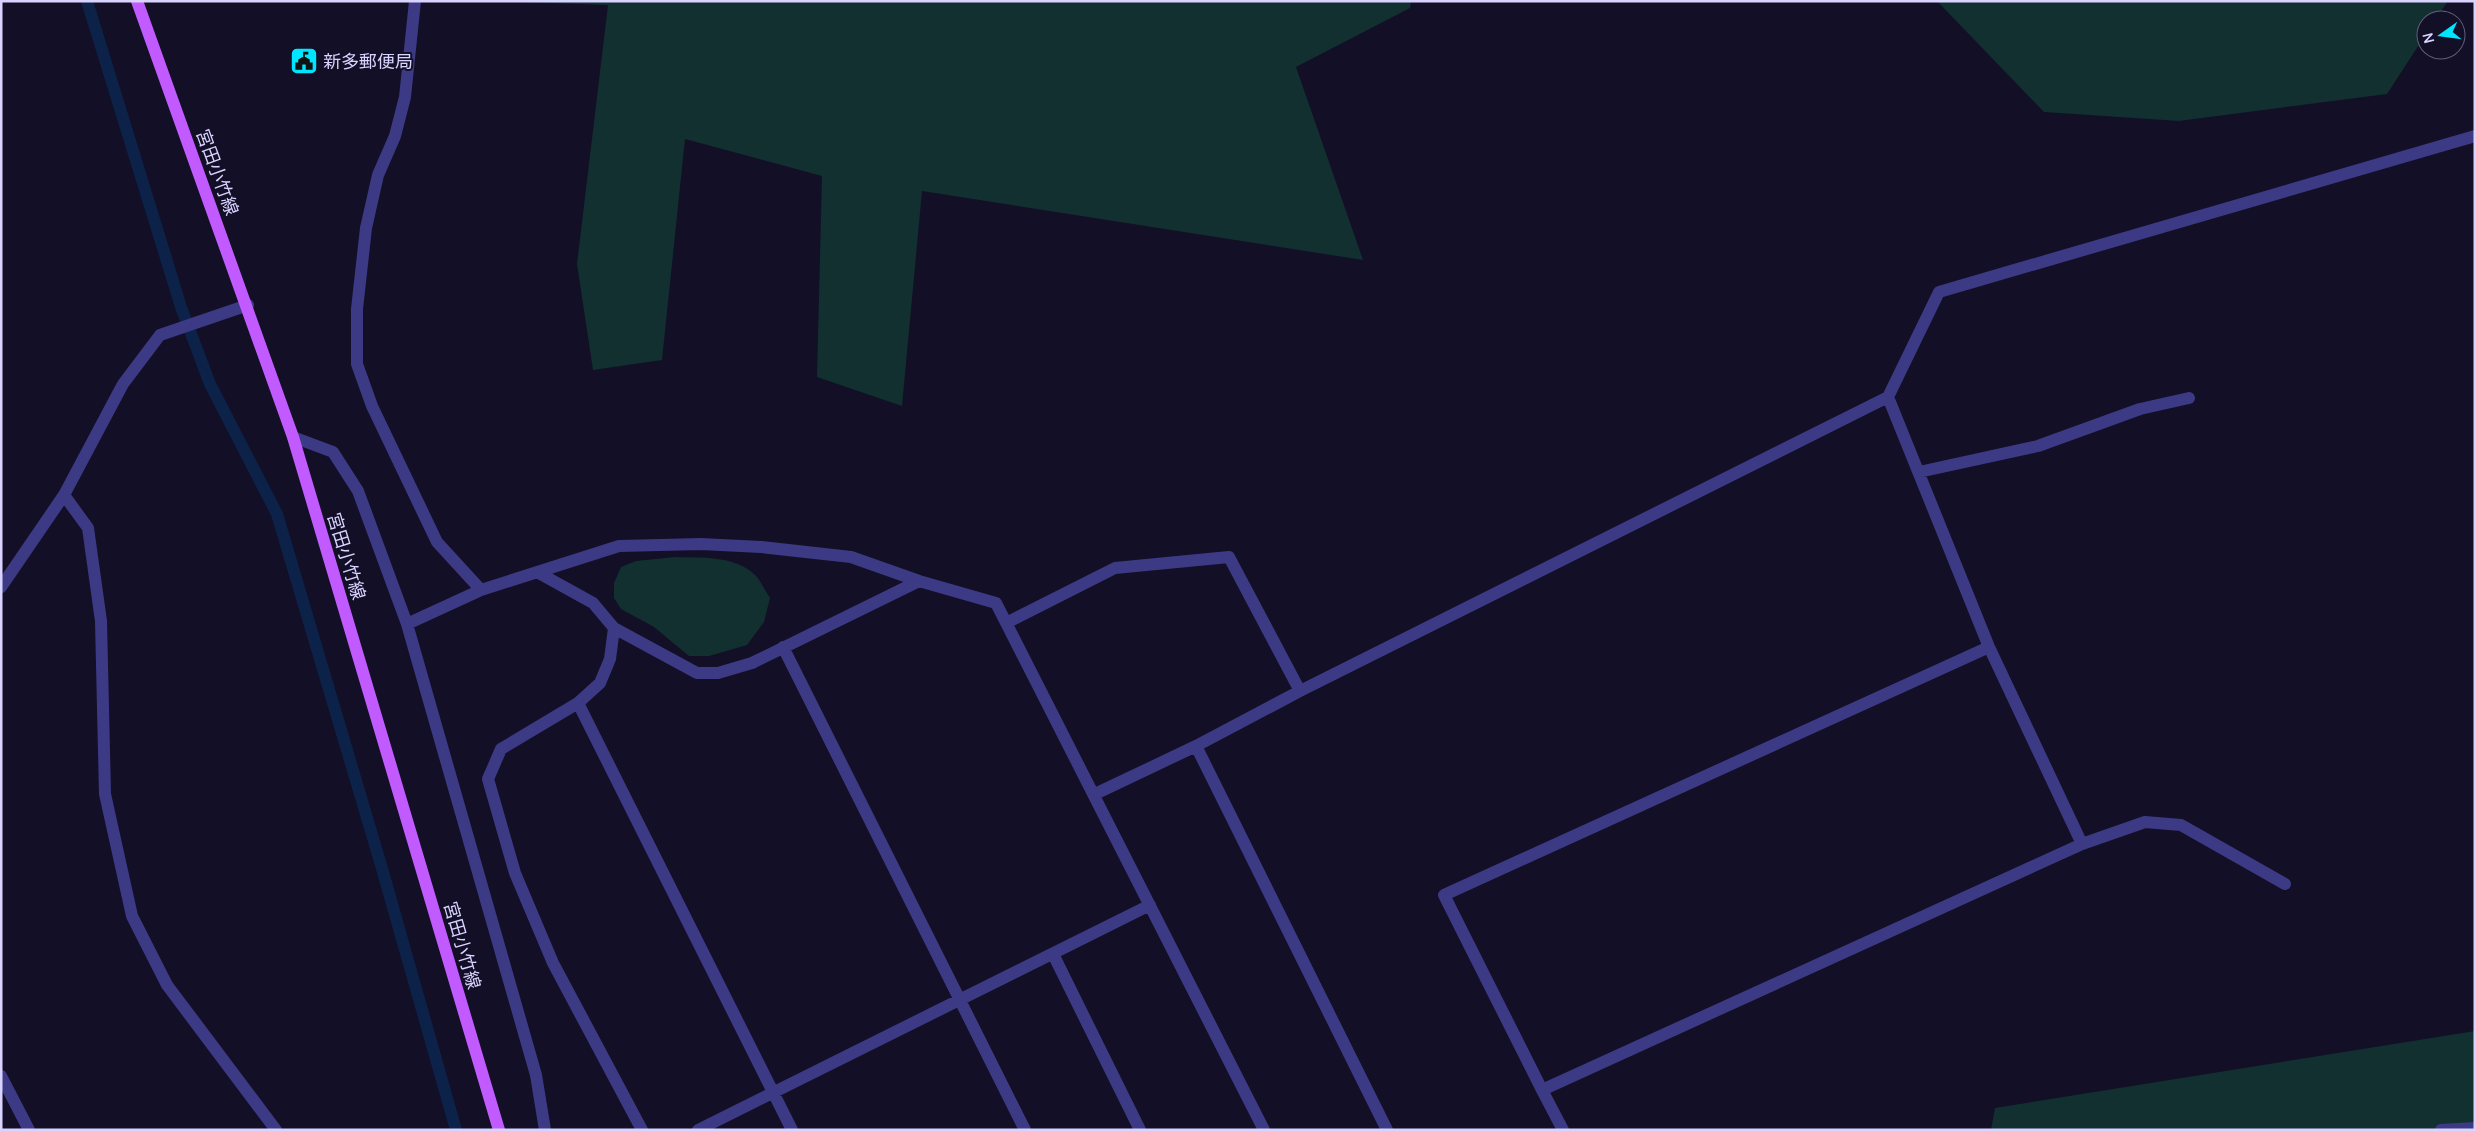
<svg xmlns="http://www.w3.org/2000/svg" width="2476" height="1131" font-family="Manrope,'Noto Sans JP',sans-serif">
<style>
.green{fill:#12302f}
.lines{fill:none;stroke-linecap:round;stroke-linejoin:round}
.stream{stroke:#0c2248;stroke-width:12}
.minor{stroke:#3d3a85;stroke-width:12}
.major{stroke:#c25bff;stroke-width:12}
.labels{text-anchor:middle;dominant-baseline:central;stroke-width:4;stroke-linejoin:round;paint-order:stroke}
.poi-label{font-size:18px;fill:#d9d4ff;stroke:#130f26;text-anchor:start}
.street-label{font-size:18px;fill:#d9d4ff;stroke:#130f26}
</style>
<rect width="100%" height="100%" fill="#130f26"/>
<path class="green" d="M 494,1 L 1411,1 L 1410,8 L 1296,67 L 1363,260 L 922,191 L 902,406 L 817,377 L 822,176 L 685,139 L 662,360 L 593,370 L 577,264 L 608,5 Z
M 1937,1 L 2448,1 L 2435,20 L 2426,20 L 2426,34 L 2387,94 L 2179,121 L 2044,112 Z
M 675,557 C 701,558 735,555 755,575 C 761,581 765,591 770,598 L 764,622 L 747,645 L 709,656 L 689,656 L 654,627 L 621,609 L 614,598 L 614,583 L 621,567 L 636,561 Z
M 2475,1031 L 2475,1130 L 1991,1130 L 1995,1108 Z"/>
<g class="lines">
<path class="stream" d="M 87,1 L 181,307 L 210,384 L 277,514 L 381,865 L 456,1130"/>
<path class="minor" d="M 415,1 L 405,97 L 395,136 L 378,175 L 366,228 L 357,309 L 357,364 L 372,406 L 437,542 L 481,590
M 293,437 L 333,452 L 358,491 L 407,624 L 536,1075 L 545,1130
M 1919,472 L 2038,446 L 2140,409 L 2189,398
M 64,495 L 88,528 L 101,621 L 105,794 L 132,916 L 167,985 L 276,1130
M 537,572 L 593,603 L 614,628 L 697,673 L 718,673 L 752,663 L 919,581
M 1,587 L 64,495 L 123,384 L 160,335 L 248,305
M 1006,623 L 1115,568 L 1229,557 L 1300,691
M 407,624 L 481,590 L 619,546 L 701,544 L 761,547 L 851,557 L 919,581 L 996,603 L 1264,1130
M 614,628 L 610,659 L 600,683 L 578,703 L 501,749 L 488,779 L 515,873 L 553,963 L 642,1130
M 783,647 L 1025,1130
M 578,703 L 792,1130
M 1196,746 L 1387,1130
M 1095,794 L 1196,746 L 1300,691 L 1888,397 L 1939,292 L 2475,136
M 2082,844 L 2145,822 L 2181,825 L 2285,884
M 1053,954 L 1140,1130
M 1,1076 L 29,1130
M 1542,1090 L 1444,895 L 1989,647
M 698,1130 L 1150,905
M 1563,1130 L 1542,1090 L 2082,844 L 1989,647 L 1888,397
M 2441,1130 L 2475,1128"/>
<path class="major" d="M 137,1 L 293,437 L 499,1130"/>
</g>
<defs>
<g id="civic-square" transform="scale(1.4375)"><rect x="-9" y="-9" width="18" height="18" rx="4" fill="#00e5ff" stroke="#130f26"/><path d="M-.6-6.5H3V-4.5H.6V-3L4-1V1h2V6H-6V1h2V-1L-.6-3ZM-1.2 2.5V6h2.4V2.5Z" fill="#111"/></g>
</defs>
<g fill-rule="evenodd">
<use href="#civic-square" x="304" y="61"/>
</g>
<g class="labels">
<g class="poi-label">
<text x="323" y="61">新多郵便局</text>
</g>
<g class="street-label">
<text transform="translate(218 172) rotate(70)">宮田小竹線</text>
<text transform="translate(347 556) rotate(73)">宮田小竹線</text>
<text transform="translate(463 945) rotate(74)">宮田小竹線</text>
</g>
</g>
<rect width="2476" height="1131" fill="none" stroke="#d9d4ff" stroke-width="5"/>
<g transform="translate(2441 35) rotate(256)"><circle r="24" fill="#130f26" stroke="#625e7d"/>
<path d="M0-4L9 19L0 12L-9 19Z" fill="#00e5ff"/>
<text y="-8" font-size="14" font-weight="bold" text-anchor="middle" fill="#d9d4ff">N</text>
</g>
</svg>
